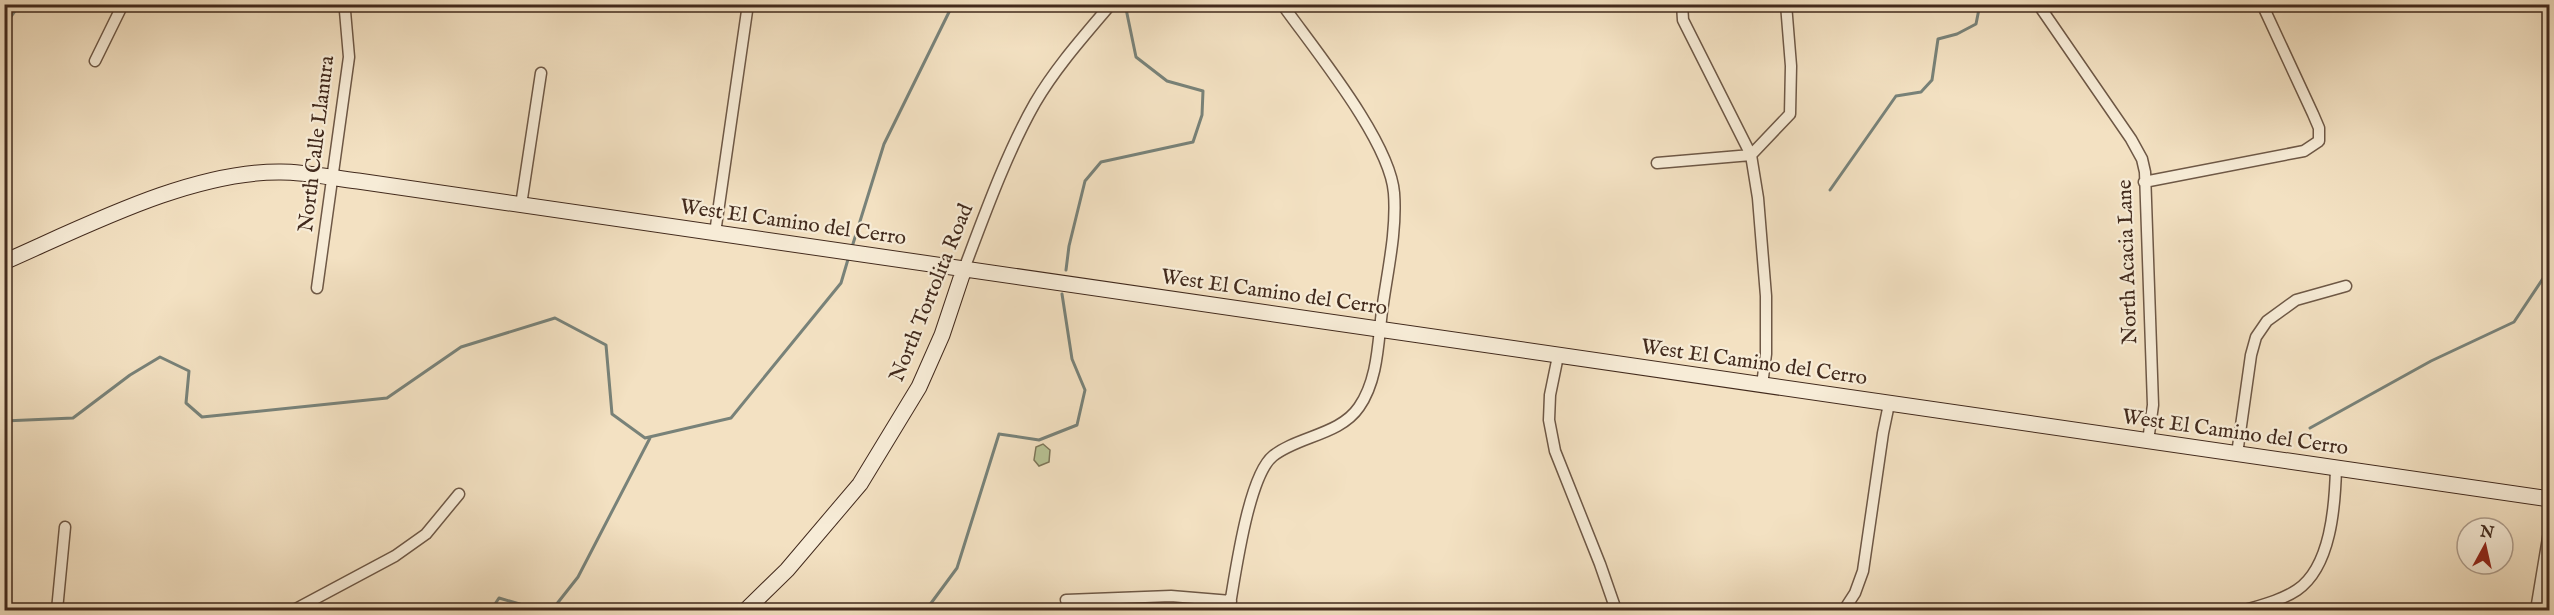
<svg xmlns="http://www.w3.org/2000/svg" width="2554" height="615" font-family="'IM FELL English',serif">
<style>
.green{fill:#b8c395;stroke:#7d7659;stroke-width:1.5}
.lines{fill:none;stroke-linecap:round;stroke-linejoin:round}
.stream{stroke:#788279;stroke-width:3}
.street-casing{stroke:#6e5846;stroke-width:13}
.secondary-casing{stroke:#422a1d;stroke-width:17}
.street{stroke:#f7ecd7;stroke-width:10}
.secondary{stroke:#f7ecd7;stroke-width:15}
.labels{text-anchor:middle;dominant-baseline:central;stroke-width:4.5;stroke-linejoin:round;paint-order:stroke}
.street-label{font-size:21px;fill:#422a1d;stroke:#f7ecd7}
</style>
<rect width="100%" height="100%" fill="#f3e1c2"/>
<filter id="stains"><feTurbulence type="fractalNoise" baseFrequency=".00333" numOctaves="4"/><feColorMatrix values="0 0 0 0 .2 0 0 0 0 .09 0 0 0 0 .02 0 0 0 .5 -.17"/></filter>
<radialGradient id="worn" r=".72"><stop offset=".6" stop-color="#630" stop-opacity="0"/><stop offset="1" stop-color="#630" stop-opacity=".3"/></radialGradient>
<path class="green" d="M 1043,444 L 1050,450 L 1049,462 L 1039,466 L 1034,460 L 1036,447 Z"/>
<g class="lines">
<path class="stream" d="M 4,26 L 20,4
M 1830,190 L 1896,96 L 1921,92 L 1932,80 L 1938,39 L 1957,34 L 1976,24 L 1980,4
M 852,247 L 884,144 L 953,4
M 1066,270 L 1069,246 L 1085,181 L 1101,162 L 1193,142 L 1202,115 L 1203,91 L 1167,81 L 1136,57 L 1125,4
M 4,421 L 73,418 L 130,375 L 160,357 L 189,371 L 186,403 L 202,417 L 387,398 L 461,347 L 555,318 L 606,345 L 612,414 L 645,438 L 731,418 L 841,283 L 849,256
M 2310,428 L 2431,361 L 2514,322 L 2550,268
M 491,610 L 499,598 L 540,610
M 552,610 L 578,577 L 650,438
M 926,610 L 957,568 L 999,434 L 1039,440 L 1077,425 L 1085,390 L 1072,359 L 1062,294"/>
<g class="street-casing">
<path id="street" d="M 1682,4 L 1683,20 L 1751,155 L 1758,198 L 1766,296 L 1766,354 L 1762,385
M 2038,4 L 2131,139 L 2142,159 L 2145,172 L 2153,405 L 2148,441
M 95,61 L 123,4
M 1657,163 L 1751,155 L 1790,114 L 1791,66 L 1786,4
M 2144,182 L 2304,151 L 2319,141 L 2319,128 L 2313,114 L 2262,4
M 521,205 L 541,73
M 715,233 L 748,4
M 964,269 C 984,216 1007,152 1035,103 C 1056,67 1084,36 1111,4
M 317,288 L 349,57 L 345,11 L 342,4
M 1558,356 L 1550,395 L 1549,420 L 1555,451 L 1600,564 L 1616,610
M 2237,454 L 2251,355 L 2256,337 L 2267,321 L 2296,300 L 2346,286
M 1066,600 L 1171,596 L 1231,601
M 57,610 L 65,527
M 294,610 L 395,556 L 426,534 L 459,494
M 1229,610 C 1235,577 1248,476 1273,456 C 1298,436 1340,435 1359,407 C 1378,380 1378,342 1382,311 C 1387,273 1397,232 1394,193 C 1390,141 1314,49 1282,4
M 1844,610 L 1855,593 L 1863,571 L 1883,433 L 1889,404
M 2245,610 C 2262,605 2282,600 2297,590 C 2331,567 2335,506 2336,468
M 2536,610 L 2550,526"/>
</g>
<g class="secondary-casing">
<path id="secondary" d="M 4,262 C 86,226 191,171 281,172 C 306,172 333,178 358,181 L 2550,499
M 746,610 L 787,570 L 860,484 L 919,387 L 942,335 L 964,269"/>
</g>
<use href="#street" class="street"/>
<use href="#secondary" class="secondary"/>
</g>
<g class="labels">
<g class="street-label">
<text transform="translate(317 144) rotate(-83)">North Calle Llanura</text>
<text transform="translate(793 223) rotate(8)">West El Camino del Cerro</text>
<text transform="translate(2128 262) rotate(-92)">North Acacia Lane</text>
<text transform="translate(932 293) rotate(-68)">North Tortolita Road</text>
<text transform="translate(1274 293) rotate(8)">West El Camino del Cerro</text>
<text transform="translate(1754 363) rotate(8)">West El Camino del Cerro</text>
<text transform="translate(2235 433) rotate(8)">West El Camino del Cerro</text>
</g>
</g>
<rect width="2554" height="615" fill="none" stroke="#f3e1c2" stroke-width="24"/>
<rect x="6" y="6" width="2542" height="603" fill="none" stroke="#422a1d" stroke-width="3"/>
<rect x="12" y="12" width="2530" height="591" fill="none" stroke="#422a1d" stroke-width="1.5"/>
<g transform="translate(2485 546) rotate(8)"><circle r="28" fill="#f7ecd7" stroke="#af9e8d" stroke-width="1.5"/>
<path d="M0-4.5L10 22L0 15L-10 22Z" fill="#8f2418"/>
<text y="-9" font-size="16" font-weight="bold" text-anchor="middle" fill="#422a1d">N</text>
</g>
<rect width="100%" height="100%" filter="url(#stains)"/>
<rect width="100%" height="100%" fill="url(#worn)"/>
</svg>
